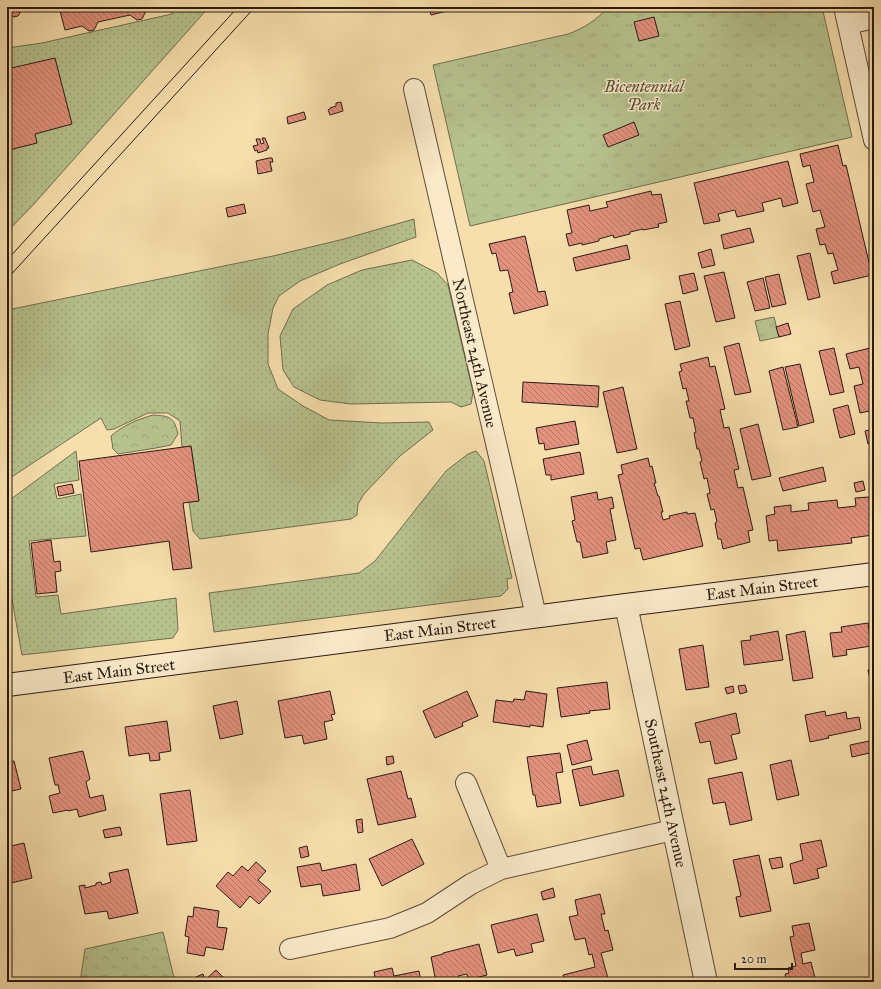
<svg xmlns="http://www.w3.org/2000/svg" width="881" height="989" font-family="'IM FELL Great Primer',serif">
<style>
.grass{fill:url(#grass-dots);stroke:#716e50}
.forest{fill:url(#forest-crowns);stroke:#716e50}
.park{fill:url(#park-tufts);stroke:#716e50}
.building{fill:url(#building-back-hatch);stroke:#2b1a11}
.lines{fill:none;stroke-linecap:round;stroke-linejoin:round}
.minor-casing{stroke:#5e4b38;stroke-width:22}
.tertiary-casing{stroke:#5e4b38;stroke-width:24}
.secondary-casing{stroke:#2b1a11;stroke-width:24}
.minor{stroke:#faeaca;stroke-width:20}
.tertiary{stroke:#faeaca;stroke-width:22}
.secondary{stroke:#faeaca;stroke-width:22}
.tram{stroke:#2b1a11;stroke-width:1}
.labels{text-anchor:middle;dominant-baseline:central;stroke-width:3;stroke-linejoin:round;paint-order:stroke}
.park-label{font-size:16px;font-style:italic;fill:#554d36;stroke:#faeaca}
.street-label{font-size:16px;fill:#2b1a11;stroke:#faeaca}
</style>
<defs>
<pattern id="grass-dots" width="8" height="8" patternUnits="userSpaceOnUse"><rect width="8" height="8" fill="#b7c38e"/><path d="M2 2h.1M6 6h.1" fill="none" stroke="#9ea779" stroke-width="1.8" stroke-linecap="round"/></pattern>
<pattern id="forest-crowns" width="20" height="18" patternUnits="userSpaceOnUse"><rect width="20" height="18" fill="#b7c38e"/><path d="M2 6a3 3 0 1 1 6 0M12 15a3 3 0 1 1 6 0" fill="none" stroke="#9ea779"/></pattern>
<pattern id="park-tufts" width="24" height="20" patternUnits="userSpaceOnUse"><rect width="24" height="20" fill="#b7c38e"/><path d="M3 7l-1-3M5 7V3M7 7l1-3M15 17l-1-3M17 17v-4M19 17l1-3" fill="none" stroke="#9ea779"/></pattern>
<pattern id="building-back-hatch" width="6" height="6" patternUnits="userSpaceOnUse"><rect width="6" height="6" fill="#e3927d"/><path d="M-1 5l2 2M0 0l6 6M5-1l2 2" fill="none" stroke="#b87665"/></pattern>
</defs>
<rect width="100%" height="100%" fill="#f7dfad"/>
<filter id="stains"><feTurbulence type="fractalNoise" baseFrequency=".005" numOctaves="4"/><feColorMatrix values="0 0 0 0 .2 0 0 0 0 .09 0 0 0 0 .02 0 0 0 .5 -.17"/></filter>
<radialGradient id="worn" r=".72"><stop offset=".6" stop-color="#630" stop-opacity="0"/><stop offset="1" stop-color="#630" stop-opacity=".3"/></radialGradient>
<path class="grass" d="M 170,7 L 209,7 L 33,205 L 7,232 L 7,48 L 42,43 L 172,14 Z
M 414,219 L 416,237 L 340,264 L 300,281 L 279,296 L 273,308 L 268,334 L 268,364 L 278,389 L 303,406 L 329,420 L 382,423 L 429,422 L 433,430 L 400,456 L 364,494 L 358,504 L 357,515 L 351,519 L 200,539 L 193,531 L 189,502 L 199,501 L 191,446 L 182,447 L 180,421 L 168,413 L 148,413 L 114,429 L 107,430 L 101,418 L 7,480 L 7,310 L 273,256 L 344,239 Z
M 412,260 L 437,273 L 448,285 L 473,392 L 471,404 L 461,407 L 451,402 L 351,404 L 320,400 L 294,387 L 283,370 L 280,336 L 293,309 L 327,285 L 362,270 Z
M 76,451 L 79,480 L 54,484 L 57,499 L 81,494 L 86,536 L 29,541 L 36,597 L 58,595 L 61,614 L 176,598 L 178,630 L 173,638 L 22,655 L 7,572 L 7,502 Z
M 476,451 L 484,461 L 512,578 L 507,579 L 508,589 L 501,596 L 214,632 L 209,593 L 359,573 L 375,561 L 446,471 L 468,454 Z"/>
<path class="forest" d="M 153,415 C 170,416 174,417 178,434 L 171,445 L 156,448 L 118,454 L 113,449 L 111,436 C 122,426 138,419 153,415 Z
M 163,932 L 175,982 L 80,982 L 85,949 Z"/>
<path class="park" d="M 608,7 L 822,7 L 852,137 L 470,226 L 433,65 L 568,34 C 584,28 597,20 608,7 Z
M 774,317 L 779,337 L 760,341 L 755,321 Z"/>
<path class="building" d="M 7,7 L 30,7 L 22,9 L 18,16 L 14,17 L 7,13 Z
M 59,7 L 161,7 L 162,8 L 146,11 L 142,19 L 137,20 L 130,15 L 98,22 L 94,30 L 89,31 L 82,26 L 65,30 Z
M 429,7 L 463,7 L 431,15 Z
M 654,17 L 659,36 L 639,41 L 634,22 Z
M 55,58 L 72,124 L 35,134 L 37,143 L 9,150 L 7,142 L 7,69 Z
M 341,102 L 343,111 L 330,115 L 328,110 L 330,109 L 330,108 L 336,106 L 336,103 Z
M 304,112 L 306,119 L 288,124 L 287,117 Z
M 634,122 L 639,135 L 608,147 L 603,135 Z
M 262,138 L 265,138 L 269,148 L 267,148 L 267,150 L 258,153 L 257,150 L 255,151 L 253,146 L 258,145 L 256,139 L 260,139 L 261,144 L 264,143 Z
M 838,145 L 843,166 L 846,165 L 872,275 L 834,284 L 831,272 L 838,270 L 833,253 L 828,254 L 825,244 L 820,245 L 816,229 L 825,227 L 820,210 L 813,212 L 806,184 L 814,182 L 810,165 L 803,167 L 800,154 Z
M 269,158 L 272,158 L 273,162 L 270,162 L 272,171 L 258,174 L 256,161 Z
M 788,161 L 798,203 L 783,207 L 781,198 L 762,203 L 764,211 L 737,217 L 735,210 L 718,214 L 720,221 L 704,224 L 694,183 Z
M 651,191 L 652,195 L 661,194 L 667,222 L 658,224 L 659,227 L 643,230 L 643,229 L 630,232 L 630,234 L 614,238 L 613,235 L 599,239 L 599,241 L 582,245 L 582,243 L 569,246 L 566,234 L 572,233 L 567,210 L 589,205 L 590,211 L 608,207 L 606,202 Z
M 244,204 L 246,213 L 228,217 L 226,208 Z
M 750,228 L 754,242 L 724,249 L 721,235 Z
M 525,236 L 538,292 L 545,291 L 548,305 L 514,314 L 509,293 L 513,292 L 508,270 L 500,271 L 496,253 L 492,254 L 489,244 Z
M 627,245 L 630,259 L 576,271 L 573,258 Z
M 711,249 L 715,265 L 702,268 L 698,253 Z
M 810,253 L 820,297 L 808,300 L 797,256 Z
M 724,272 L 735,318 L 716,322 L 704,276 Z
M 694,273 L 698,290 L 683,294 L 679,276 Z
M 779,274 L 786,304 L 772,307 L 765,277 Z
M 763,278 L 770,308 L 755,311 L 747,282 Z
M 680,301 L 690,346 L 675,350 L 665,304 Z
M 788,323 L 791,334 L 779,337 L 776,327 Z
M 739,343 L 751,392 L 735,395 L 724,347 Z
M 874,347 L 874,443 L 868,444 L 865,431 L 873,429 L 869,411 L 860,413 L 854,386 L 863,384 L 859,367 L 850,369 L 846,354 Z
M 834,348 L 844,392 L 830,395 L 819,351 Z
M 708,357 L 710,367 L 715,366 L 725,409 L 720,410 L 724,428 L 729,427 L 739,469 L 734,470 L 738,488 L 743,487 L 753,530 L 748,531 L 750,542 L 723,549 L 721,539 L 718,539 L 715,523 L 717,522 L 714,509 L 711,510 L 707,494 L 710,493 L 707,478 L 704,479 L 700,462 L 702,461 L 699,449 L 697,449 L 694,433 L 696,432 L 693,418 L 690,418 L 686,401 L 689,401 L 686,388 L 683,389 L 679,372 L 682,371 L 680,364 Z
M 800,364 L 814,422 L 799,426 L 785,367 Z
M 783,367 L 798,427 L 783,430 L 769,371 Z
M 523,382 L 599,386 L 598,407 L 522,402 Z
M 623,387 L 637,449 L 617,453 L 603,392 Z
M 848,405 L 855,434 L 840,438 L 833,409 Z
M 575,421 L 579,444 L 545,450 L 544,443 L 539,444 L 536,428 Z
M 758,424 L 771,476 L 752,480 L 740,429 Z
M 191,446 L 199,501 L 183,503 L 192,568 L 173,570 L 169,541 L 91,552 L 79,461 Z
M 580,452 L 584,474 L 551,480 L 551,475 L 546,475 L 543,459 Z
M 648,458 L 650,467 L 652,466 L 656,483 L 654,483 L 658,496 L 659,496 L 663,512 L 661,512 L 663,520 L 670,518 L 669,516 L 687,512 L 687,514 L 695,513 L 703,546 L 643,560 L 640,548 L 635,549 L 618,475 L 623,474 L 621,465 Z
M 823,467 L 826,481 L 783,491 L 779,478 Z
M 863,481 L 865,490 L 856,492 L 854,483 Z
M 72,484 L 74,493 L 59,496 L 57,487 Z
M 597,492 L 598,500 L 612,497 L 614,508 L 610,509 L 616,540 L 606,542 L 608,553 L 583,558 L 580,542 L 577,542 L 572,521 L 575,520 L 571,497 Z
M 869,497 L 873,535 L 851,538 L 852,543 L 778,551 L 777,540 L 769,541 L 766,516 L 775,514 L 774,507 L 791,505 L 791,512 L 809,510 L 808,503 L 837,500 L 838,508 L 856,506 L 855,498 Z
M 51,540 L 54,562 L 60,561 L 61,571 L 55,572 L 57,592 L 37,594 L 31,543 Z
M 868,623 L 871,646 L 846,650 L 847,655 L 833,657 L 830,633 L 842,632 L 841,627 Z
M 778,631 L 783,660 L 744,665 L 741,641 L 751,640 L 750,636 Z
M 805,631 L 813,678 L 793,681 L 786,635 Z
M 703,645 L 709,687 L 686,690 L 679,649 Z
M 874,669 L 874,683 L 871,683 L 868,670 Z
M 607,682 L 610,709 L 589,711 L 590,713 L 561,717 L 557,688 Z
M 745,685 L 747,692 L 740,694 L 738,686 Z
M 733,686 L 734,692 L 727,694 L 725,688 Z
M 330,691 L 335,714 L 331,715 L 333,720 L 324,722 L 327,739 L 304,744 L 302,735 L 285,738 L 278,701 Z
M 467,691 L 478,716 L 462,723 L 463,726 L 435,738 L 423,711 Z
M 526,691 L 547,694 L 543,727 L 530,725 L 530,727 L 493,722 L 496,700 L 513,702 L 514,699 L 524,700 Z
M 237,701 L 243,734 L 220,739 L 213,706 Z
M 825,711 L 826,716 L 846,712 L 847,719 L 859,717 L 861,729 L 828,736 L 829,738 L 810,742 L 805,715 Z
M 736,713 L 740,733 L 731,735 L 737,759 L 715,764 L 710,741 L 700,743 L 695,723 Z
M 167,721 L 171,751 L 159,753 L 160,760 L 150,761 L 149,753 L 129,756 L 125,727 Z
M 587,740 L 592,760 L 572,765 L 567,745 Z
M 874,740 L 874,752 L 852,757 L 850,745 Z
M 83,751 L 90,779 L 86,782 L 90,798 L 103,795 L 106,810 L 79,817 L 77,809 L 68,811 L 68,810 L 53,813 L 49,796 L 60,793 L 58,785 L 55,785 L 49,758 Z
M 560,753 L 563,772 L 556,773 L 561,803 L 537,807 L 535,795 L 533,795 L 527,757 Z
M 393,756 L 394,763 L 387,765 L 386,757 Z
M 791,760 L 799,795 L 777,800 L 770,765 Z
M 14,761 L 21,789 L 7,792 L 7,762 Z
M 591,766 L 593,775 L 618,770 L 624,796 L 580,806 L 572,770 Z
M 401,771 L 408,799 L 411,798 L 416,817 L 378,825 L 367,779 Z
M 742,772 L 752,820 L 730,825 L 725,802 L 713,804 L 708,779 Z
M 190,790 L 197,841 L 167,845 L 160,794 Z
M 362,819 L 363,832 L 358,833 L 356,820 Z
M 120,827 L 122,835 L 105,838 L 103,830 Z
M 412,839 L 424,864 L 382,886 L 369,859 Z
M 821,840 L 827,866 L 817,869 L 819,878 L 794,884 L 790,864 L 803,860 L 800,844 Z
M 24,843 L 32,878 L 7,884 L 7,847 Z
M 307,846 L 309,856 L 301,858 L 299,848 Z
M 759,855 L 771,911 L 740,917 L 736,897 L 741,896 L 733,860 Z
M 781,857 L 783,867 L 772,869 L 769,859 Z
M 256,862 L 266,871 L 258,880 L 271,891 L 259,904 L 250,896 L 240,908 L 216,886 L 228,872 L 233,876 L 242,866 L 248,871 Z
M 320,863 L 322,871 L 356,864 L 360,890 L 323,896 L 321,884 L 301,887 L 297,867 Z
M 128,869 L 138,913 L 109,919 L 107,911 L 85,914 L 79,886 L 85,885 L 85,888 L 96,885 L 96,883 L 101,882 L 102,885 L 111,882 L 109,873 Z
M 553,888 L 555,897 L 543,900 L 541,892 Z
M 600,894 L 605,914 L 601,914 L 605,931 L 608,930 L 613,950 L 601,953 L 609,982 L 565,982 L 563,975 L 595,967 L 592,954 L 589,955 L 585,938 L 575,940 L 569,917 L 578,915 L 575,900 Z
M 194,907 L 219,911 L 217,927 L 227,928 L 223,950 L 206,947 L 204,956 L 187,953 L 189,937 L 185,936 L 188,916 L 193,917 Z
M 537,914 L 544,941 L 531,944 L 533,952 L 516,956 L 514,949 L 498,953 L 491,925 Z
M 809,923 L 815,950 L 801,953 L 803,964 L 811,962 L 816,982 L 787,982 L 785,974 L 789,973 L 788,968 L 796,966 L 790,937 L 794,936 L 792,926 Z
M 479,944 L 487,975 L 468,980 L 467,974 L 458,976 L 459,982 L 436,982 L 431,957 L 443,954 L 443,953 Z
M 392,968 L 394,976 L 419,971 L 421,982 L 376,982 L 374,972 Z
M 216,970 L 224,978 L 220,982 L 203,982 Z
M 203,974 L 205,980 L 198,982 L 196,977 Z"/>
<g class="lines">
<g class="minor-casing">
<path id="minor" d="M 844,7 L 874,140
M 848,24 L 874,18
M 414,89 L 536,616
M 466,783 L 501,869
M 290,949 L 390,928 L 427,913 L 471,884 L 501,869 L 673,830"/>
</g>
<g class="tertiary-casing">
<path id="tertiary" d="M 626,605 L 706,982"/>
</g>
<g class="secondary-casing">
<path id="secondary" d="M 7,685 L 626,605 L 874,574"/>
</g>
<use href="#minor" class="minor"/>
<use href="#tertiary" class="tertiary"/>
<use href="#secondary" class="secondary"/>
<path class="tram" d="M 7,260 L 238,7
M 7,279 L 255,7"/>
</g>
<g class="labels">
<g class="park-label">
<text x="644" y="86">Bicentennial<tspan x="644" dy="18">Park</tspan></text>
</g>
<g class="street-label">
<text transform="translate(475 353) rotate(77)">Northeast 24th Avenue</text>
<text transform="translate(762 588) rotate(-7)">East Main Street</text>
<text transform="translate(440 629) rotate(-7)">East Main Street</text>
<text transform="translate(119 671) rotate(-7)">East Main Street</text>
<text transform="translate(666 793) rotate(78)">Southeast 24th Avenue</text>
</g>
</g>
<rect width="881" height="989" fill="none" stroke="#f7dfad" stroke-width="24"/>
<rect x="8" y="8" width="865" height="973" fill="none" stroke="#2b1a11" stroke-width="2"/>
<rect x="12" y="12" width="857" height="965" fill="none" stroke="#2b1a11"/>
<path d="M735 963v6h57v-6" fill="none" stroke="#2b1a11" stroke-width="2"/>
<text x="741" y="963" font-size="12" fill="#2b1a11" stroke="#faeaca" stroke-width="3" paint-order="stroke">20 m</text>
<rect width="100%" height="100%" filter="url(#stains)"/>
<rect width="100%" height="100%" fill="url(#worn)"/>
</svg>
